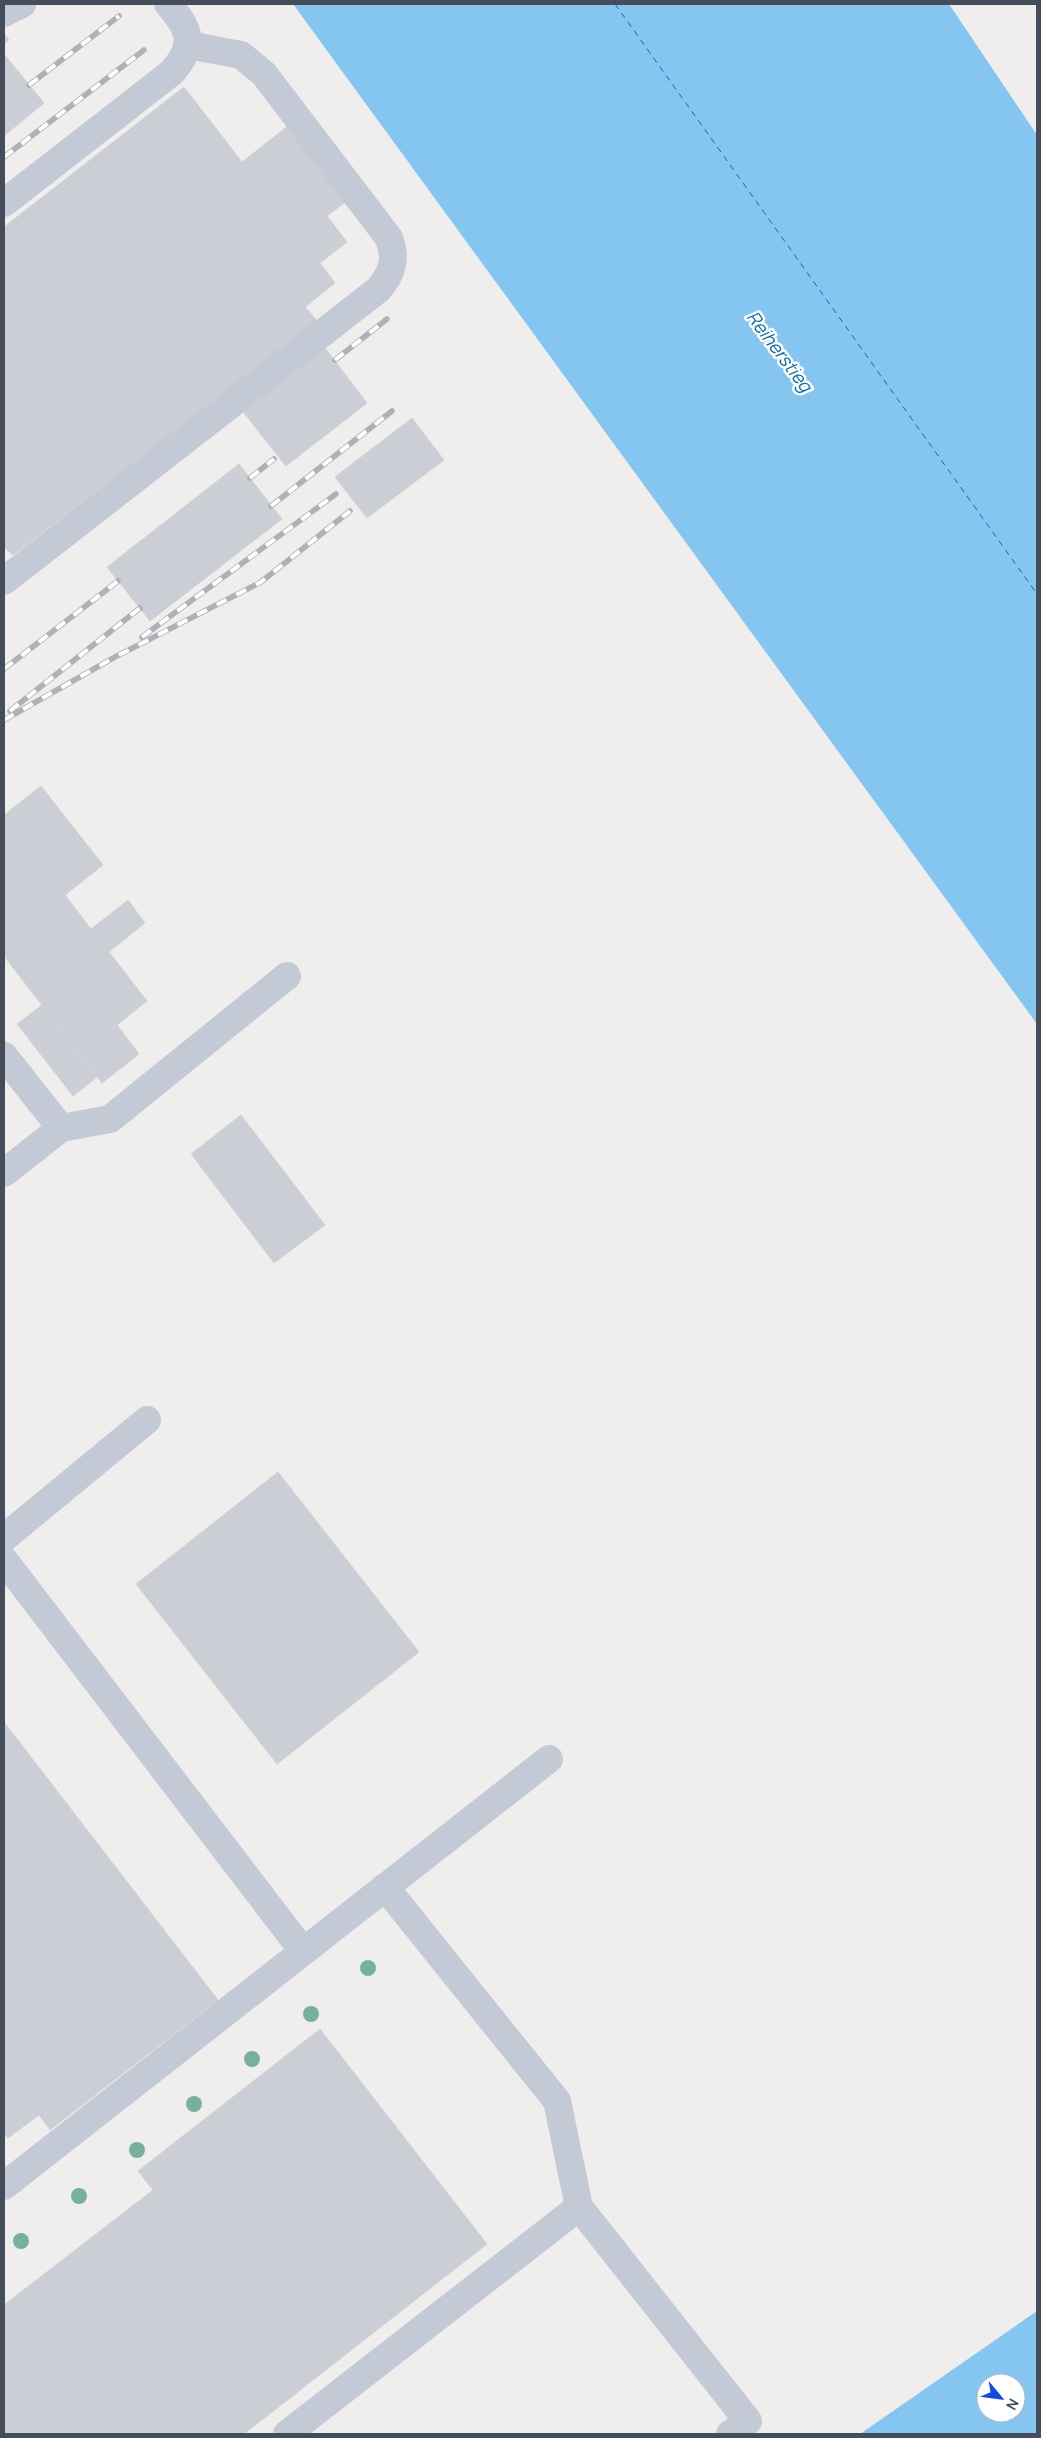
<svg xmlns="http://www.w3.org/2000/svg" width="1041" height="2438" font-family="Manrope,sans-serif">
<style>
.water{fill:#84c6ef;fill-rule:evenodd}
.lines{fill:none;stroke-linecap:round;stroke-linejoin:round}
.ferry{stroke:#066cad;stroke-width:1;stroke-dasharray:6 5;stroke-linecap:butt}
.building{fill:#ccced5;stroke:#d1d2d9}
.minor{stroke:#c3c9d5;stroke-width:28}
.rail-casing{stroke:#afb1b8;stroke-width:5.5}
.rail{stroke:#fff;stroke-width:4;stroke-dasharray:11;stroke-linecap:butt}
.tree{fill:#76b19d}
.labels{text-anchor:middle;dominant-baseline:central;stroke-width:5;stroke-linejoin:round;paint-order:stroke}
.water-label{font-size:18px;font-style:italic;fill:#066cad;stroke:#fff}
</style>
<rect width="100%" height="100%" fill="#f0eeed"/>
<path class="water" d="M 293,4 L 949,4 L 1037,135 L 1037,1024 Z
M 1037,2311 L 1037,2434 L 860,2434 ZM 986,2383 L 1016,2383 L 1016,2413 L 986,2413 Z"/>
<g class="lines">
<path class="ferry" d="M 615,4 L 1037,594"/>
</g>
<path class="building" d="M 5,35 L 9,40 L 4,44 L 4,36 Z
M 4,54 L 44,103 L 4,136 Z
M 184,87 L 242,162 L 289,125 L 347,201 L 327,216 L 347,242 L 320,263 L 335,283 L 305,307 L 318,322 L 13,555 L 4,547 L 4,227 Z
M 322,344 L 367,403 L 286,466 L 240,408 Z
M 412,418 L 444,460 L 367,518 L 335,477 Z
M 239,464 L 282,519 L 150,621 L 107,567 Z
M 41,786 L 103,865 L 65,895 L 91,929 L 128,900 L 145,923 L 109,952 L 147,1001 L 117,1025 L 139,1054 L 102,1083 L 4,956 L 4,815 Z
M 42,1005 L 97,1077 L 73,1096 L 17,1024 Z
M 241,1115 L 325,1225 L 274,1263 L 191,1154 Z
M 278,1472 L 419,1652 L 277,1764 L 136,1584 Z
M 4,1722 L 218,2000 L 50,2130 L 39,2115 L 8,2138 L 4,2133 Z
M 320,2029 L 487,2244 L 244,2434 L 4,2434 L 4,2305 L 153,2190 L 138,2171 Z"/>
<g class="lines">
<path class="minor" d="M 4,13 L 22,4
M 4,203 L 171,73 C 196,46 191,30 168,4
M 4,581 L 379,289 C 392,273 397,259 389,238 L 264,74 L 241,55 L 188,45
M 4,1056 L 61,1128
M 4,1173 L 61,1128 L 110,1119 L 287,976
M 4,1538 L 147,1420
M 4,1560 L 303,1951
M 385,1887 L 557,2101 L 579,2207 L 748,2421 L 730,2434
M 4,2186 L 549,1759
M 287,2434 L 579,2207"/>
<g class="rail-casing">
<path id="rail" d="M 29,85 L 119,16
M 4,157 L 144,50
M 335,360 L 387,319
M 250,478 L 274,459
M 271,506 L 392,411
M 142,637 L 336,494
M 4,669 L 118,581
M 10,711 L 140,608
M 4,720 L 115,657 L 261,582 L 350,511"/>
</g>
<use href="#rail" class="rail"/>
</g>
<g class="tree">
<circle cx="368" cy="1968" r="8"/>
<circle cx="311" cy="2014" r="8"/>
<circle cx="252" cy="2059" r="8"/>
<circle cx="194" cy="2104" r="8"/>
<circle cx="137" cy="2150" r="8"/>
<circle cx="79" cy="2196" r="8"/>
<circle cx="21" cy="2241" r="8"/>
</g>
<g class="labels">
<g class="water-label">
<text transform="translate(780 351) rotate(53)">Reiherstieg</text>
</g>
</g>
<rect width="1041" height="2438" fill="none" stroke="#454d5b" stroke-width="10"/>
<g transform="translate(1001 2398) rotate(119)"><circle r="24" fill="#ffffff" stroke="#b5b8bd"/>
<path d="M0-4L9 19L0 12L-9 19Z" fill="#1148e6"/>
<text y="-8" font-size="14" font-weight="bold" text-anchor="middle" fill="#454d5b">N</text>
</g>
</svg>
